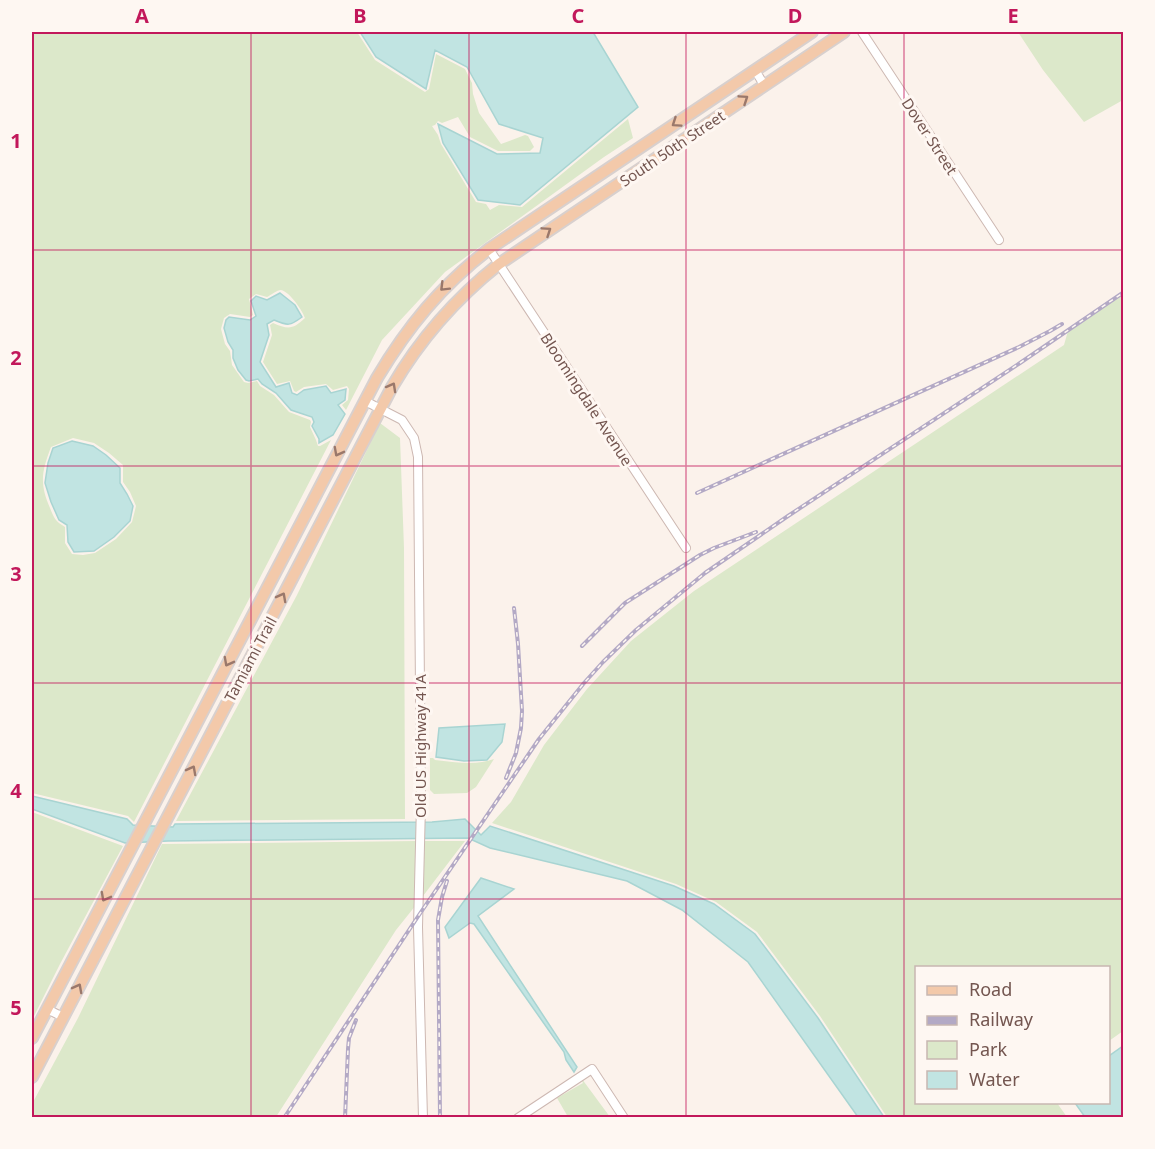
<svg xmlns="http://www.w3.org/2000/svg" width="1155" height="1149" font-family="'Noto Sans',sans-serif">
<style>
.green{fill:#dce8ca;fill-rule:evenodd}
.water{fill:#c1e4e2;stroke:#a8d4d2;stroke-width:1.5}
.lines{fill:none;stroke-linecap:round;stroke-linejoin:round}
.minor-casing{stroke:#cdb8b2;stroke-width:10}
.major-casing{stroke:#d8d0ce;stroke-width:14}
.minor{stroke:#fff;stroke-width:8}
.major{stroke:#f3c9aa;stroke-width:10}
.rail-casing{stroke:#b3a9c5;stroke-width:4}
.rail{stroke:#fef7f2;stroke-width:1.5;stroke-dasharray:4.5;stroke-linecap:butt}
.oneway{stroke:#9a786b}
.grid{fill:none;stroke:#c2185b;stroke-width:1.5;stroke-opacity:0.55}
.labels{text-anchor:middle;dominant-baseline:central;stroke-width:6;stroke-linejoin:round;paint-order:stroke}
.street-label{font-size:15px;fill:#745650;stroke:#fef7f2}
.neatline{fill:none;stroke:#c2185b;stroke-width:2}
.grid-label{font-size:20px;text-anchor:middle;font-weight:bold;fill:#c2185b}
</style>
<rect width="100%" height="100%" fill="#fbf2eb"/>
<path class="green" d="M 32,32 L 357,32 L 375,60 L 425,92 L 429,89 L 436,54 L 465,69 L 472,83 L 473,94 L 479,113 L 501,144 L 525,135 L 528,136 L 534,147 L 530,151 L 498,151 L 470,137 L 458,117 L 442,123 L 438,121 L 435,125 L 432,126 L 438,135 L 441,144 L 476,202 L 486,204 L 490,210 L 499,205 L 522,207 L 628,119 L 633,138 L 604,157 L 445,272 L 382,340 L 346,410 L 342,405 L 348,400 L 349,389 L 347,386 L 333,390 L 326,384 L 304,387 L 296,392 L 294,391 L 290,381 L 277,384 L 263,362 L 272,335 L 270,325 L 273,323 C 289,330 293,329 305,318 C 302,310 290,292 281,290 C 277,290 271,295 267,297 L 256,294 L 249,299 L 253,315 L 250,317 L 230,314 L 224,318 L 221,329 L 225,344 L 230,351 L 232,365 L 244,382 L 248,383 L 257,381 L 260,386 L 274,395 L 289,412 L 310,420 L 311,422 L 310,427 L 316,440 L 318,446 L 320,446 L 331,440 L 134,822 L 128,816 L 32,793 ZM 73,438 L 94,443 L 109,453 L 123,465 L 123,482 L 130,492 L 136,506 L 132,522 L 116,539 L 95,553 L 83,555 L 72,554 L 65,543 L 65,527 C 55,521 54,518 50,508 C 39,483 42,471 51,447 Z
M 1018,32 L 1123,32 L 1123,100 L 1084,122 L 1043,70 Z
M 1123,294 L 1123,1031 L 1109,1041 L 1108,968 L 916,968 L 916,1102 L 1057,1103 L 1067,1117 L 887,1117 L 820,1016 L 757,932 L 716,902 L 676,884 L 492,823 L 511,802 L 544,745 L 587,689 L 631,641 L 694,591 L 1064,345 L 1068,331 Z
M 380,423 L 400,438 L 404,548 L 405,819 L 176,821 L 297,595 Z
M 430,758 L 433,758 L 435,760 C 455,762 476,766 494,759 L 476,787 L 467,793 L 434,794 L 430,790 Z
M 32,812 L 123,846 L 60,964 L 32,1020 Z
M 417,841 L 416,905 L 396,930 L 276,1117 L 32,1118 L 32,1104 L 78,1018 L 162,844 Z
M 424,841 L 465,841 L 423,896 L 424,845 Z
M 581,1079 L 582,1079 L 610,1117 L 568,1117 L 557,1098 L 583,1083 Z"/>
<path class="water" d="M 360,32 L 593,32 L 638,107 L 520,205 L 478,200 L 443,143 L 438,124 L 497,154 L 540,153 L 543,138 L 499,124 L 467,67 L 435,50 L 426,89 L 376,57 Z
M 280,293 L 295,305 L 302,317 C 290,326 288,326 274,320 L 267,324 L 269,335 L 260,362 L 276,387 L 289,383 L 292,393 L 297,395 L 304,390 L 326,386 L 331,393 L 346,389 L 345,400 L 338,405 L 345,414 L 333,435 L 319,443 L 319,439 L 312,426 L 314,422 L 312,417 L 291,410 L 276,393 L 262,384 L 258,379 L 249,381 L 246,380 L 238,370 L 233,358 L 233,350 L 228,342 L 224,328 L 226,320 L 229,317 L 250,320 L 256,316 L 251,301 L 256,296 L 267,300 Z
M 72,441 L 93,446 L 106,455 L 120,468 L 120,483 L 127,494 L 133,506 L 130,521 L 114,537 L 94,551 L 74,552 L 68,542 L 67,525 L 59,520 L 51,502 L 45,483 L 48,463 L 53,448 Z
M 505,724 L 502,742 L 487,760 L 464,761 L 436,757 L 439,728 Z
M 32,796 L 127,819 L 133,825 L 173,827 L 175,824 L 432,822 L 465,819 L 481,835 L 490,826 L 674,886 L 714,904 L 755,934 L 818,1018 L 884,1117 L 858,1117 L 748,962 L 682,910 L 627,881 L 490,848 L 468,838 L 168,841 L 125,843 L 32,809 Z
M 481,878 L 514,889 L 478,916 L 577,1067 L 574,1072 L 566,1060 L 564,1052 L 474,924 L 470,923 L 449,938 L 445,927 Z
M 1123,1046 L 1123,1117 L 1085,1117 L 1075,1103 L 1108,1102 L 1109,1056 Z"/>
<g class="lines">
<g class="minor-casing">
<path id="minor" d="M 862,32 L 999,240
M 755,70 L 764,85
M 489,249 L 686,548
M 365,401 L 402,420 L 414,438 L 418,457 L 421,804 L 418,927 L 423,1118
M 47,1009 L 63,1017
M 518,1118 L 592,1069 L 624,1118"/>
</g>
<g class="major-casing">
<path id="major" d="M 32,1038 L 377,378 C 408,326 441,286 489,249 L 812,32
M 32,1077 L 392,387 C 420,339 455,299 499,264 L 844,32"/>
</g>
<use href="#minor" class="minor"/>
<use href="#major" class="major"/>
<g class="rail-casing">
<path id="rail" d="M 697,493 L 1019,347 L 1050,331 L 1062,324
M 582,646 L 625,603 L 700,555 L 714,548 L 756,532
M 506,778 L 516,753 L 521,728 L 522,711 L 518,644 L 514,608
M 284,1118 L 419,915 L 539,739 L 584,683 L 603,662 L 636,630 L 705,573 L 788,516 L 1020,363 L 1124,292
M 345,1118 L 348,1049 L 349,1038 L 356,1020
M 440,1118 L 438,920 L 442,897 L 447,881"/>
</g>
<use href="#rail" class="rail"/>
</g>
<defs><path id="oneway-chevron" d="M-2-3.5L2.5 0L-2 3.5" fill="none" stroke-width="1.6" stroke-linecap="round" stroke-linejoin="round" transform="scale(1.5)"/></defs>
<g class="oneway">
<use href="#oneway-chevron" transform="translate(744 99) rotate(-34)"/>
<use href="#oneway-chevron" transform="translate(676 123) rotate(146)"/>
<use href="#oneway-chevron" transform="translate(547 231) rotate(-34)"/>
<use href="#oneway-chevron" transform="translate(444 287) rotate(135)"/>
<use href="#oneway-chevron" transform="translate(392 387) rotate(-61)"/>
<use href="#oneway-chevron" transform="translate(338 452) rotate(118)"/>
<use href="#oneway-chevron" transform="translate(282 597) rotate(-62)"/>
<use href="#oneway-chevron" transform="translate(228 662) rotate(118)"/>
<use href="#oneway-chevron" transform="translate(192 770) rotate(-62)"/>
<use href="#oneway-chevron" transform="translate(105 897) rotate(118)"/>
<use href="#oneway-chevron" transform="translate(78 988) rotate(-62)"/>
</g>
<path class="grid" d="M 251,32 L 251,1118M 469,32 L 469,1118M 686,32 L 686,1118M 904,32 L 904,1118M 32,250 L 1124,250M 32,466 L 1124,466M 32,683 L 1124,683M 32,899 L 1124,899"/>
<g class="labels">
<g class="street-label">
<text transform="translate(930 136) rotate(57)">Dover Street</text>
<text transform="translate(672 148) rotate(-34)">South 50th Street</text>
<text transform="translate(587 399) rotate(57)">Bloomingdale Avenue</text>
<text transform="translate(250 659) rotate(-62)">Tamiami Trail</text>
<text transform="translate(420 746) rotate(-90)">Old US Highway 41A</text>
</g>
</g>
<rect width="1155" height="1149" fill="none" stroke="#fef7f2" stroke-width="66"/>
<rect x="915" y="966" width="195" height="138" fill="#fef7f2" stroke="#c7b7b1" stroke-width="1.5"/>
<rect x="927" y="986" width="30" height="9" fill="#f3c9aa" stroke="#c7b7b1" stroke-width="1.5"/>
<text x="969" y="996" font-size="18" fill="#745650">Road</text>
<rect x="927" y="1016" width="30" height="9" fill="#b3a9c5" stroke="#c7b7b1" stroke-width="1.5"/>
<text x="969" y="1026" font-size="18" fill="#745650">Railway</text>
<rect x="927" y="1041" width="30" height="18" fill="#dce8ca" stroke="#c7b7b1" stroke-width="1.5"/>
<text x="969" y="1056" font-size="18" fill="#745650">Park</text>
<rect x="927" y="1071" width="30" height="18" fill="#c1e4e2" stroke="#c7b7b1" stroke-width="1.5"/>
<text x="969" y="1086" font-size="18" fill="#745650">Water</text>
<rect x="33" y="33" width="1089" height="1083" class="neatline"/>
<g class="grid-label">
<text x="142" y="23">A</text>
<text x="360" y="23">B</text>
<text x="578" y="23">C</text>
<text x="795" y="23">D</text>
<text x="1013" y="23">E</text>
<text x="16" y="148">1</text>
<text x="16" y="365">2</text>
<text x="16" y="581">3</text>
<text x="16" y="798">4</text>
<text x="16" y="1015">5</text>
</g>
</svg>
